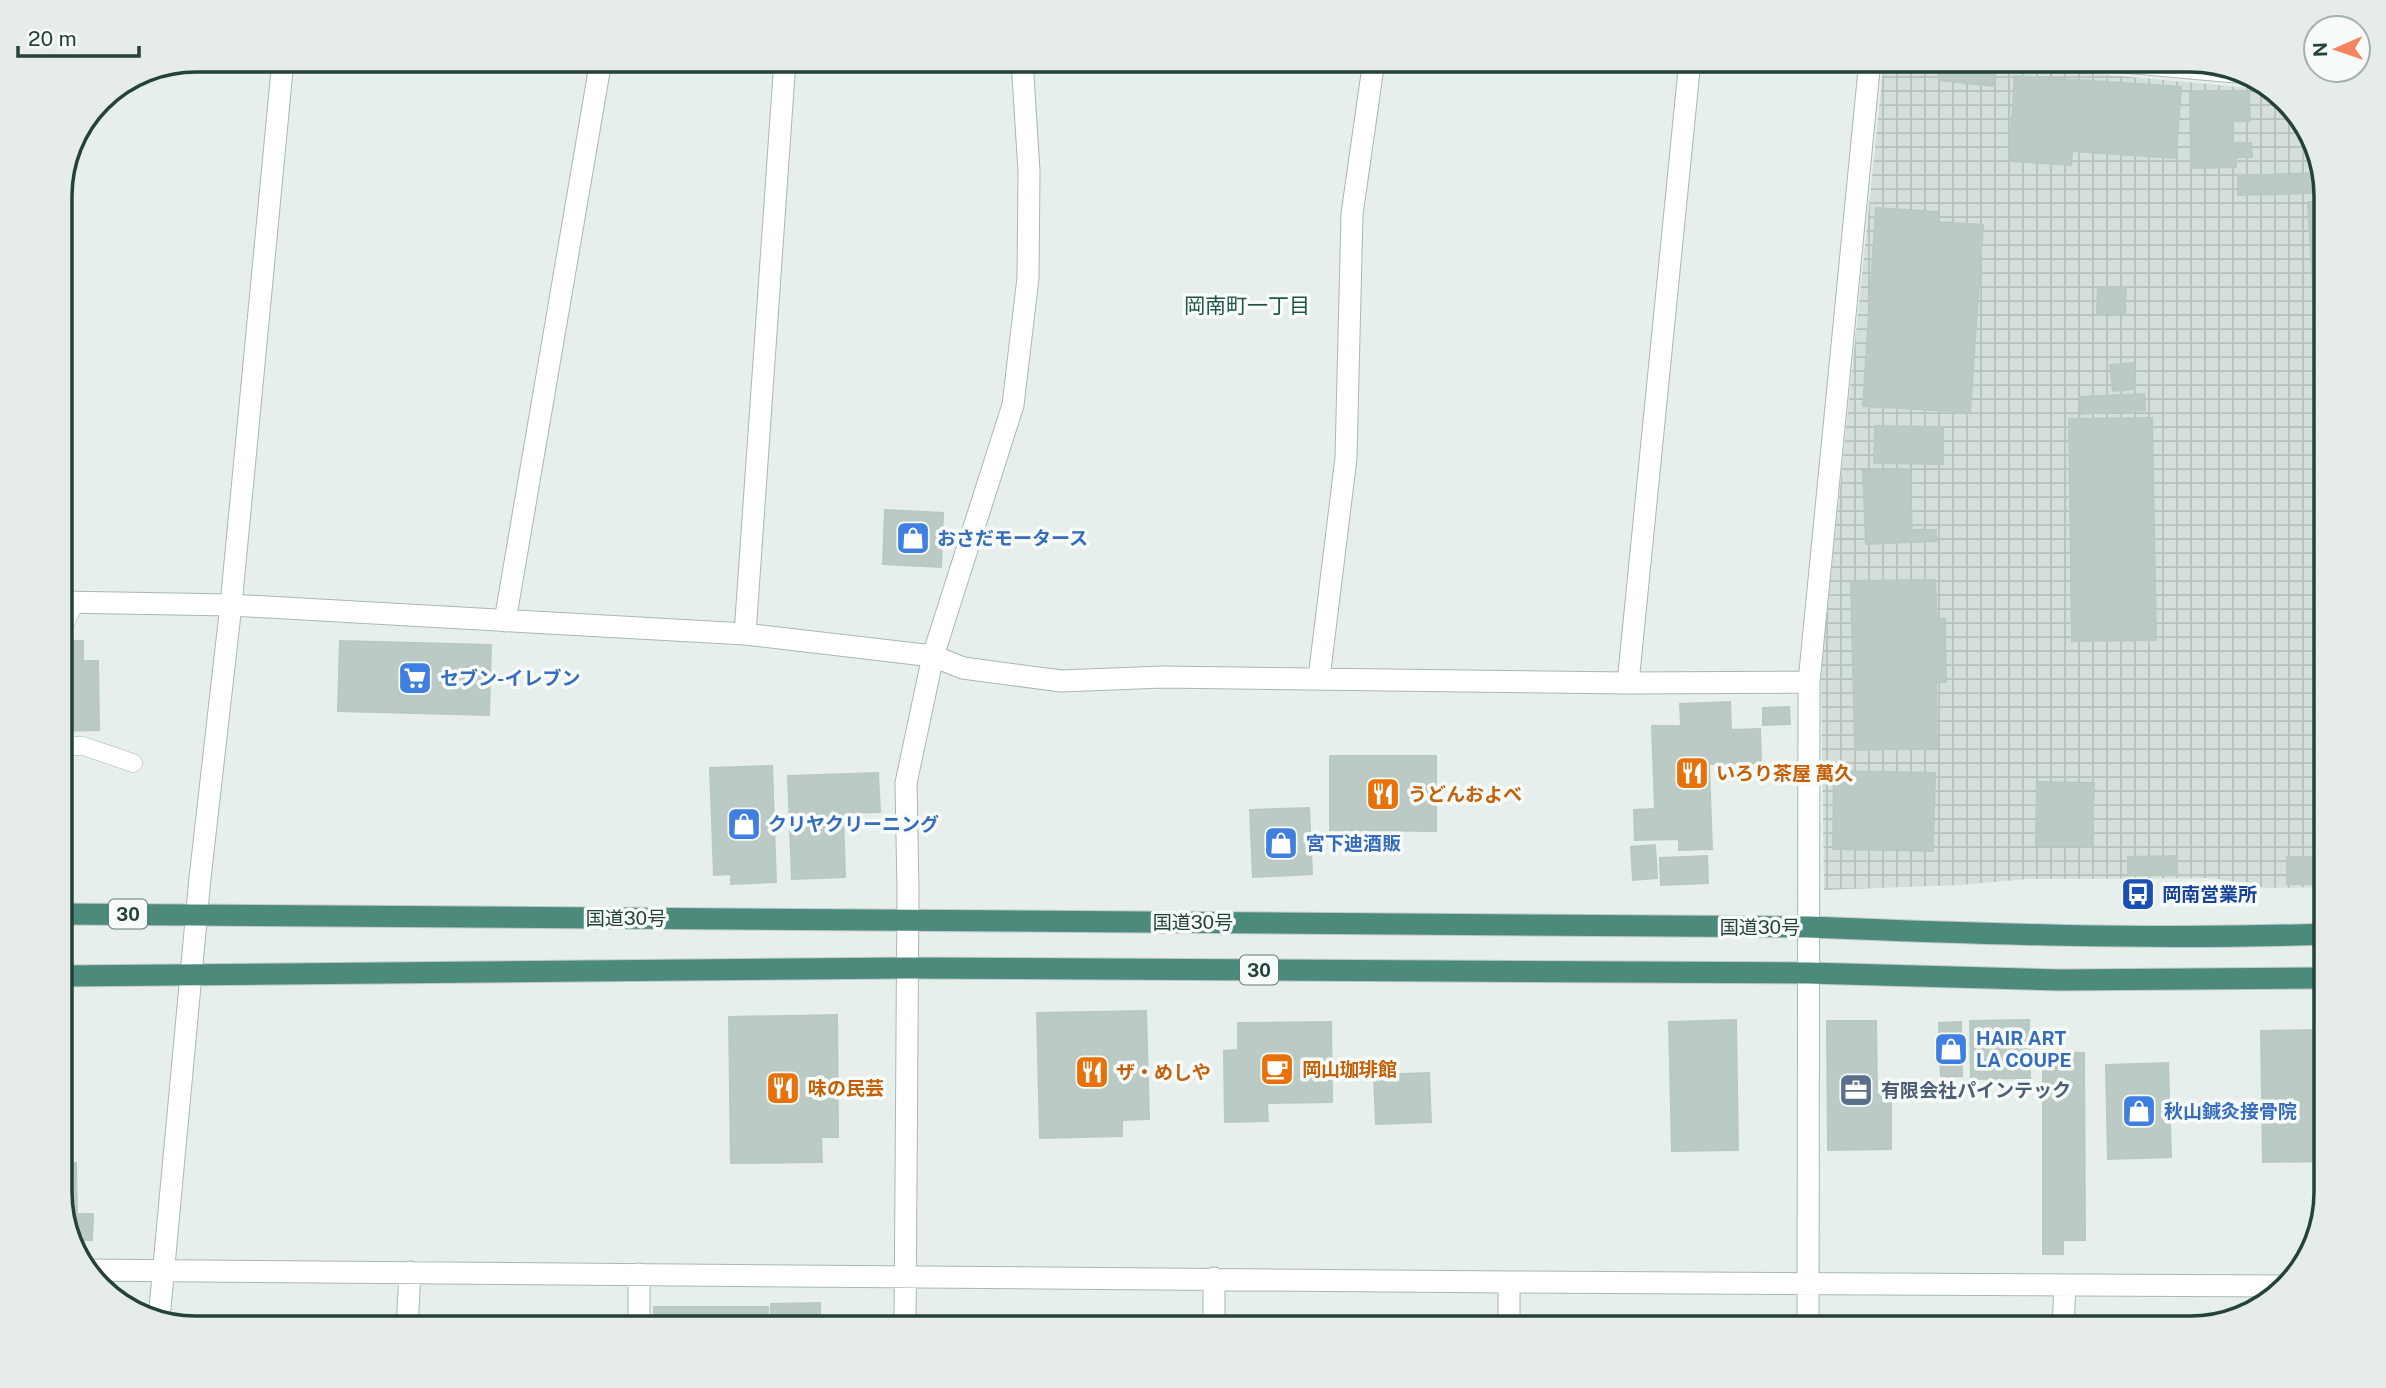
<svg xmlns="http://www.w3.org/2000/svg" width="2386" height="1388" font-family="'Public Sans','Noto Sans JP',sans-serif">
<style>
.industrial{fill:url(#industrial-grid)}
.building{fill:#bbcac4;stroke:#b8c9c2;stroke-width:2}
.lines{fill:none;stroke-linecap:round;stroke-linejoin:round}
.service-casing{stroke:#a8b8b2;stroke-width:19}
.minor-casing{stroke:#a8b8b2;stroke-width:23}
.tertiary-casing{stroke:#a8b8b2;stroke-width:23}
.trunk-casing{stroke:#c2cac8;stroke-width:23}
.service{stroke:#fff;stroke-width:18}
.minor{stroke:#fff;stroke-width:21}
.tertiary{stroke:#fff;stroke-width:21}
.trunk{stroke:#4c8a7c;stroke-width:21}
.labels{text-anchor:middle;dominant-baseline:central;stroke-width:7;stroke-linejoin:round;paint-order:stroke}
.shield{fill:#f7fbf9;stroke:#637a73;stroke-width:2}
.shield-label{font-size:18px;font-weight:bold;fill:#24423a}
.shop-label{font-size:19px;font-weight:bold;fill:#366cbe;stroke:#f7fbf9;text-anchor:start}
.food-label{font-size:19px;font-weight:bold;fill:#c56008;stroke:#f7fbf9;text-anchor:start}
.transit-label{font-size:19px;font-weight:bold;fill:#164399;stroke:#f7fbf9;text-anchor:start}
.street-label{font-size:19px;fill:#24423a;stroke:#f7fbf9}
.service-label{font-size:19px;font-weight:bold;fill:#4e5e75;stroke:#f7fbf9;text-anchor:start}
.neighbourhood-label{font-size:21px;fill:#1f5548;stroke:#f7fbf9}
.rim{fill:none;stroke:#24423a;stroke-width:3.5}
</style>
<defs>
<pattern id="industrial-grid" width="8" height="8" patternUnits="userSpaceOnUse" patternTransform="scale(1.75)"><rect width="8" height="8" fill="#d4dfda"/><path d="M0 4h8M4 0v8" fill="none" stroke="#b6c1bc"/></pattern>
</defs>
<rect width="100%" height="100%" fill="#e6efeb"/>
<path class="industrial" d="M 1884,60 L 1948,60 L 2271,90 L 2304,121 L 2326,188 L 2326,887 L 2265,888 L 2213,878 L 2028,879 L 1959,885 L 1824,890 L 1821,672 Z"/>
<path class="building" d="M 1941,64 L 1995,71 L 1993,86 L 1939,80 Z
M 2015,76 L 2181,87 L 2176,158 L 2072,151 L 2071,165 L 2009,161 Z
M 2249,91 L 2250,121 L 2232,121 L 2232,143 L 2251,143 L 2252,157 L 2236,157 L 2236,167 L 2191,168 L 2190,92 Z
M 2312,173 L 2313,193 L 2238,195 L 2238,176 Z
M 2308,202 L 2321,202 L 2326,287 L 2326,508 Z
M 1876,208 L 1937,212 L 1937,222 L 1983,225 L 1970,412 L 1863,406 Z
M 2098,287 L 2126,288 L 2125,313 L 2097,313 Z
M 2134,363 L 2135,389 L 2113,391 L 2110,365 Z
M 2144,394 L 2145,410 L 2081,414 L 2080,397 Z
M 2152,418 L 2156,640 L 2072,641 L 2069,419 Z
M 1875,426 L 1943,427 L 1943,464 L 1874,463 Z
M 1909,469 L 1912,530 L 1936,530 L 1936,541 L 1866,544 L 1863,471 Z
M 885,510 L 943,513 L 941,567 L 883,564 Z
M 1935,580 L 1937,619 L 1945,619 L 1946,682 L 1936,682 L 1937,748 L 1855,750 L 1851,581 Z
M 60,641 L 83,641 L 83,661 L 98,661 L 99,730 L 60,731 Z
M 340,641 L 491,645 L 489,715 L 338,711 Z
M 1730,702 L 1731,730 L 1760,729 L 1761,763 L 1709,764 L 1712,849 L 1679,850 L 1679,839 L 1635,840 L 1634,810 L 1655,809 L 1652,726 L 1681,726 L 1680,704 Z
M 1789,707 L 1790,724 L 1763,725 L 1763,708 Z
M 1330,756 L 1436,756 L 1436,831 L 1330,830 Z
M 772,766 L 776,882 L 731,884 L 731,874 L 714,875 L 710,768 Z
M 1834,771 L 1935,773 L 1933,851 L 1833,849 Z
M 878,773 L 880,812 L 843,813 L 845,877 L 792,879 L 788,776 Z
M 2037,782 L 2094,783 L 2092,847 L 2036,845 Z
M 1309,808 L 1312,874 L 1253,877 L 1250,810 Z
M 1655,845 L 1657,878 L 1633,880 L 1631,847 Z
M 1707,856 L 1708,883 L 1661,885 L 1660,858 Z
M 2177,856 L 2177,875 L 2128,875 L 2128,857 Z
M 2287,857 L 2326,857 L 2326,884 L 2287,884 Z
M 1146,1011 L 1149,1119 L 1122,1120 L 1122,1136 L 1040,1138 L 1037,1013 Z
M 837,1015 L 838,1137 L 821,1137 L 822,1162 L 731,1163 L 729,1017 Z
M 1736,1020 L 1738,1150 L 1672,1151 L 1669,1022 Z
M 1736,1020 L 1738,1150 L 1672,1151 L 1669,1022 Z
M 2029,1020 L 2030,1078 L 1971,1079 L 1970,1021 Z
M 1827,1021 L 1876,1021 L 1877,1094 L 1891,1094 L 1891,1149 L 1828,1150 Z
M 1331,1022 L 1332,1102 L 1267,1103 L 1268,1121 L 1225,1122 L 1224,1051 L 1238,1050 L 1238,1023 Z
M 1961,1022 L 1962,1076 L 1941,1077 L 1939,1023 Z
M 2326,1030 L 2326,1161 L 2263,1162 L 2261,1031 Z
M 2043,1052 L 2084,1053 L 2085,1240 L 2063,1240 L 2063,1254 L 2043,1254 Z
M 2168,1063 L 2171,1157 L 2108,1159 L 2106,1065 Z
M 1429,1073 L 1431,1122 L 1376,1124 L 1374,1075 Z
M 60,1163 L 76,1163 L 77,1214 L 93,1214 L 92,1240 L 73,1240 L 60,1200 Z
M 820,1303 L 820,1328 L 771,1328 L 771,1304 Z
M 654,1307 L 768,1307 L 768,1328 L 654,1328 Z"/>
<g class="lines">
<g class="service-casing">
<path id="service" d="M 60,634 L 75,602
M 60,746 L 83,746 L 133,763"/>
</g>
<g class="minor-casing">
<path id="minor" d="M 2102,60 L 2235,72
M 60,602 L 231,605 L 745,634 L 933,656 L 963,668 L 1061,681 L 1163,677 L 1628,683 L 1809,682
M 505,621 L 601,60
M 745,634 L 785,60
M 1319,678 L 1346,458 L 1352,214 L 1374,60
M 1628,683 L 1690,60
M 85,1270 L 1509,1282 L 2283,1286
M 407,1328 L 410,1272
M 639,1328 L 639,1274
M 905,1328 L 908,890 L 906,783 L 933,656 L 1013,405 L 1028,278 L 1029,171 L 1022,60
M 1214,1328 L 1214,1278
M 1509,1328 L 1509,1282
M 1808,1328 L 1809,682 L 1870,60
M 2063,1328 L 2065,1285"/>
</g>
<g class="tertiary-casing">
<path id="tertiary" d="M 159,1319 L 200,878 L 231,605 L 283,60"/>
</g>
<g class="trunk-casing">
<path id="trunk" d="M 60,914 L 1808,927 C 1981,934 2153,940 2326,934
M 60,976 L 906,968 L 1808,973 L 2059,980 L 2326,978"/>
</g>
<use href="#service" class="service"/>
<use href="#minor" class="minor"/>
<use href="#tertiary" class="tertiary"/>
<use href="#trunk" class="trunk"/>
</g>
<defs>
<g id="shop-square" transform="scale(1.75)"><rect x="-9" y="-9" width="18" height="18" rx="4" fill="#3f7fe0" stroke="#f7fbf9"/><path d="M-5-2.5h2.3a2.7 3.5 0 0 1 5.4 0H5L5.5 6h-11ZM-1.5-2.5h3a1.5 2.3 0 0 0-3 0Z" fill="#fff"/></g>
<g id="supermarket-square" transform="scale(1.75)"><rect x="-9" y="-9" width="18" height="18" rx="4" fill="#3f7fe0" stroke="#f7fbf9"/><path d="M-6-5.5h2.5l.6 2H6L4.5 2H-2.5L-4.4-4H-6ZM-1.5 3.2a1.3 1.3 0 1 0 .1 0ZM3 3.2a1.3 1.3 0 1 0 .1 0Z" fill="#fff"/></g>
<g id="restaurant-square" transform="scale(1.75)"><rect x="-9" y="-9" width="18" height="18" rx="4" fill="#e8710a" stroke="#f7fbf9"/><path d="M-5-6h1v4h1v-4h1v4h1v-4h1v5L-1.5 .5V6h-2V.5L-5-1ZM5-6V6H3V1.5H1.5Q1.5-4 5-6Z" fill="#fff"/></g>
<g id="bus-square" transform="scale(1.75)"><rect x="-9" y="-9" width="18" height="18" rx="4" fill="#1a4fb4" stroke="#f7fbf9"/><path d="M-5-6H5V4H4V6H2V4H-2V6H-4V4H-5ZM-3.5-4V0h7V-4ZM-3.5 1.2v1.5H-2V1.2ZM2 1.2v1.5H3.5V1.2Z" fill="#fff"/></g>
<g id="cafe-square" transform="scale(1.75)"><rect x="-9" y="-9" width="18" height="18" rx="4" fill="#e8710a" stroke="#f7fbf9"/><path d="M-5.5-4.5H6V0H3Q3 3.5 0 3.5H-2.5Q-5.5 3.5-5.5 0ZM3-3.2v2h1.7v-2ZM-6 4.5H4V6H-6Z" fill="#fff"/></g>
<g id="office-square" transform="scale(1.75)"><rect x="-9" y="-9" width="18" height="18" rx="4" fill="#5c6f8a" stroke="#f7fbf9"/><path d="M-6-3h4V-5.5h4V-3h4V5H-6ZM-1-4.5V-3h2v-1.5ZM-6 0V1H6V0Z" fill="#fff"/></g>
</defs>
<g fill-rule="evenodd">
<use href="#shop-square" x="913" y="538"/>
<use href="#supermarket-square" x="415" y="678"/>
<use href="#restaurant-square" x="1692" y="773"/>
<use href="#restaurant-square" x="1383" y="794"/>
<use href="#shop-square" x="744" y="824"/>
<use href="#shop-square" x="1281" y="843"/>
<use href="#bus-square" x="2138" y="894"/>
<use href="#shop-square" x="1951" y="1049"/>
<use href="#cafe-square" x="1277" y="1069"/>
<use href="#restaurant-square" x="1092" y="1072"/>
<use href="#restaurant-square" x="783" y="1088"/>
<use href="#office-square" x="1856" y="1090"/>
<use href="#shop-square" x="2139" y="1111"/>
</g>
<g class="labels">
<g class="shield">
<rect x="109" y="899.5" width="38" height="29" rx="5"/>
<rect x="1240" y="955.5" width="38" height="29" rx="5"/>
</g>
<g class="shield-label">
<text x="128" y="914">30</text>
<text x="1259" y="970">30</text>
</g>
<g class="shop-label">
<text x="937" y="538">おさだモータース</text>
<text x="440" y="678">セブン-イレブン</text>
<text x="768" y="824">クリヤクリーニング</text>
<text x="1306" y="843">宮下迪酒販</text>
<text x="1976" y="1038">HAIR ART<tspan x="1976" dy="22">LA COUPE</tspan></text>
<text x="2164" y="1111">秋山鍼灸接骨院</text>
</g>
<g class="food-label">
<text x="1716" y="773">いろり茶屋 萬久</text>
<text x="1408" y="794">うどんおよべ</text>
<text x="1302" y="1069">岡山珈琲館</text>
<text x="1116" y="1072">ザ・めしや</text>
<text x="808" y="1088">味の民芸</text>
</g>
<g class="transit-label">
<text x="2162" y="894">岡南営業所</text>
</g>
<g class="street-label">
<text x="626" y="918">国道30号</text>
<text x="1193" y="922">国道30号</text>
<text x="1760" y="927">国道30号</text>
</g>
<g class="service-label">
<text x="1881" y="1090">有限会社パインテック</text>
</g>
<g class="neighbourhood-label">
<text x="1247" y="305">岡南町一丁目</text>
</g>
</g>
<path d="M0 0H2386V1388H0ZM196 72H2190A124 124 0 0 1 2314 196V1192A124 124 0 0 1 2190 1316H196A124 124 0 0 1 72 1192V196A124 124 0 0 1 196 72Z" fill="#e6ecea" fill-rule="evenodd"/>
<path class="rim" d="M196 72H2190A124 124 0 0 1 2314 196V1192A124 124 0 0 1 2190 1316H196A124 124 0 0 1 72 1192V196A124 124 0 0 1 196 72Z"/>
<g transform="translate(2337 49) rotate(268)"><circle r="33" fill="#f7fbf9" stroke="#a3b1ad" stroke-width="2"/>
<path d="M0-5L12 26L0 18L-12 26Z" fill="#f4845f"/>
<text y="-10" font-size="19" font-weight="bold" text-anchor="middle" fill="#24423a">N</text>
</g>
<path d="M18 46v10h121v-10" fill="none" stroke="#24423a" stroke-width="3.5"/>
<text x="28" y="46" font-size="21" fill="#24423a" stroke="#f7fbf9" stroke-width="5" paint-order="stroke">20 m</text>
</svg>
